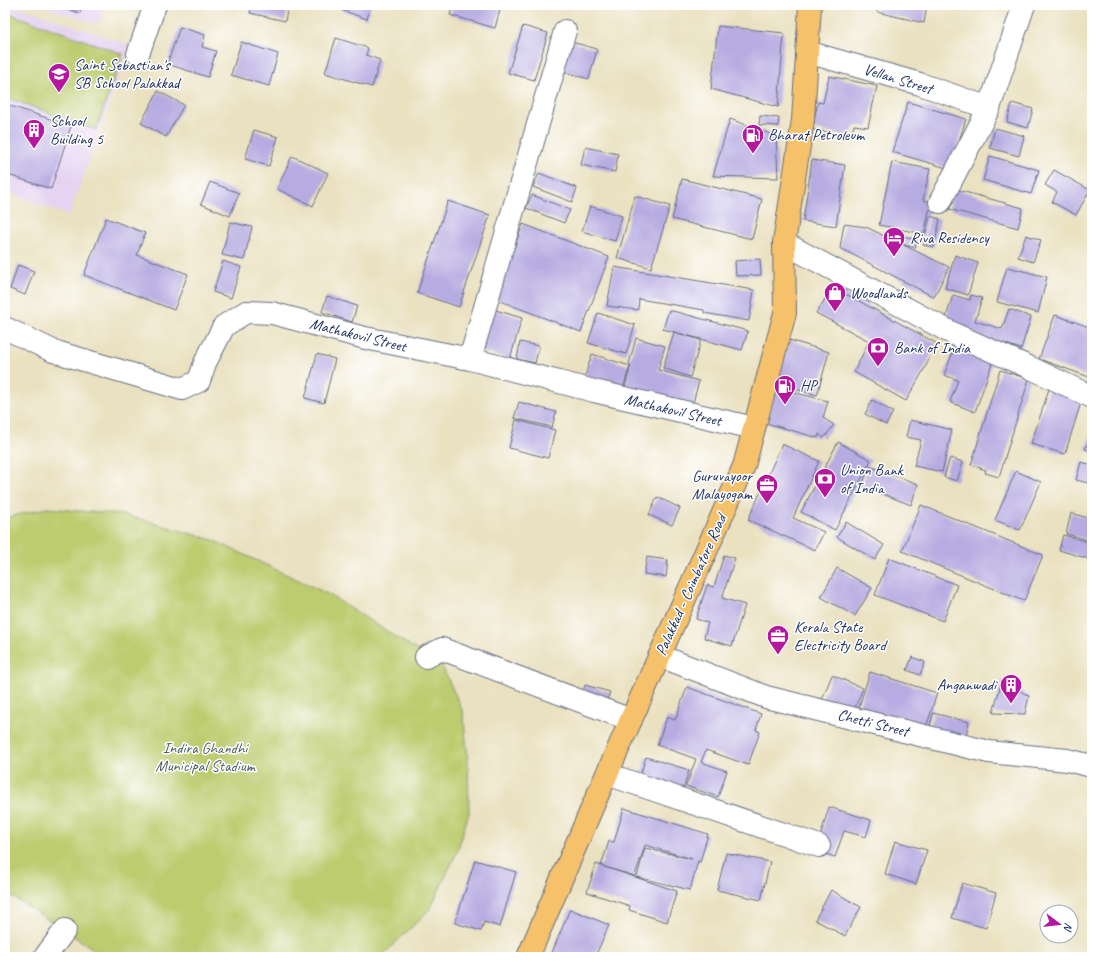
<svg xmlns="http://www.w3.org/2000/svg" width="1097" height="962" font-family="Caveat,sans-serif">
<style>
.built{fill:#e5d3f1}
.green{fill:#bccc6e;stroke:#6c7e66}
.building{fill:#b7ace1}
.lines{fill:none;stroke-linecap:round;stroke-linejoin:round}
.street-casing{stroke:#636d80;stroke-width:24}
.primary-casing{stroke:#636d80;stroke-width:24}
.street{stroke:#fff;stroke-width:22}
.primary{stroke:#f5c16b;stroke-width:22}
.labels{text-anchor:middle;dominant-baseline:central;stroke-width:3;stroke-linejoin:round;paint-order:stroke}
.poi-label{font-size:16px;fill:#1b2f5e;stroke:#fff;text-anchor:start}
.street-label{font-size:16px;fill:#1b2f5e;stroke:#fff}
.park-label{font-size:16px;fill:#4b5e63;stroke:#fff}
</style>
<rect width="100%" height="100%" fill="#fff"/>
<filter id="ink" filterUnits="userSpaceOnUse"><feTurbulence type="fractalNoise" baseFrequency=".025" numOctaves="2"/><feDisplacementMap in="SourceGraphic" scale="8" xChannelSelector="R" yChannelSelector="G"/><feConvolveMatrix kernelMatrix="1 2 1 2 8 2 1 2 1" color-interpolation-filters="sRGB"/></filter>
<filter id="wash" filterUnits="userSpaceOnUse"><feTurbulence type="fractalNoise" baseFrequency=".012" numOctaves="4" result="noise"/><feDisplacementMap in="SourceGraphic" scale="16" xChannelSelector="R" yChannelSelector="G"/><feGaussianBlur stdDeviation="0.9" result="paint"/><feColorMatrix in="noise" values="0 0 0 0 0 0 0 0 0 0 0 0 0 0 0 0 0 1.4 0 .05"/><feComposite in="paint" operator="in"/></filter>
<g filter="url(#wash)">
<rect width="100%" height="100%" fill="#eae1c0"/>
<path class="built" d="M 5,5 L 13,5 L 130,45 L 69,216 L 5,191 Z
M 39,5 L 104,5 L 98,24 Z"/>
<path class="green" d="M 5,12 L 123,54 L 96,130 L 5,97 Z
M 47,508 L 126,515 L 213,540 L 328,594 L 442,666 L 463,712 L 468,759 L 469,813 L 457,852 L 430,909 L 381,957 L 106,957 L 5,892 L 5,521 L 8,517 Z"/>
<g id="blocks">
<path class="building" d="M 55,5 L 82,5 L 80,13 Z
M 252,5 L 288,5 L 285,21 L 250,13 Z
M 343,5 L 371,5 L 367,19 L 341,10 Z
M 453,5 L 498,5 L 501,6 L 495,28 L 450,15 Z
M 877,5 L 927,5 L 924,23 L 877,12 Z
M 523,26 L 548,33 L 534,80 L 508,73 Z
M 718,26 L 784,33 L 778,107 L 711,89 Z
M 180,27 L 205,35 L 202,47 L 216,51 L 208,77 L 167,64 Z
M 336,38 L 368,48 L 366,55 L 380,60 L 372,87 L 325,73 Z
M 568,41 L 597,49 L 589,79 L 560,71 Z
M 241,42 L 278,54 L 269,86 L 231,75 Z
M 829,76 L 877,86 L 868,127 L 854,125 L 851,137 L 812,129 L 818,102 L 823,103 Z
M 158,91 L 184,105 L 166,137 L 141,123 Z
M 908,102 L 966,119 L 950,169 L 892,152 Z
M 1012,103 L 1033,109 L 1028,128 L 1007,122 Z
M 5,104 L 71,126 L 51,189 L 5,174 Z
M 760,116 L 779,118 L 778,126 L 759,125 Z
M 730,119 L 776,136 L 778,178 L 713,176 Z
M 995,128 L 1024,136 L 1019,156 L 990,148 Z
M 254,130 L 278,137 L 269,166 L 245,159 Z
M 585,147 L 618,154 L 615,172 L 581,165 Z
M 292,156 L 328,173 L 313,206 L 277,189 Z
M 990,156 L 1039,170 L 1031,194 L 983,180 Z
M 812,160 L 845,165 L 836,226 L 803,221 Z
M 892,162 L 930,169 L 923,200 L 931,202 L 924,234 L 879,225 Z
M 1054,170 L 1090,190 L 1076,215 L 1052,202 L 1057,192 L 1045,185 Z
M 539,173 L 577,188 L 572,202 L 533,187 Z
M 682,179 L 762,199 L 752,239 L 672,219 Z
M 210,182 L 239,193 L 230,216 L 201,204 Z
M 954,189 L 1023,208 L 1018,228 L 949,209 Z
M 532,195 L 570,210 L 564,223 L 526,208 Z
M 635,196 L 670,206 L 651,268 L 617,258 Z
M 448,201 L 490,215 L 459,307 L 417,293 Z
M 590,206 L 622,216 L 615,241 L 582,231 Z
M 930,216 L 940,219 L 934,247 L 923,245 Z
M 106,218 L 145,233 L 137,255 L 188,274 L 174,310 L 84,275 Z
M 230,222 L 252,227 L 244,260 L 222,255 Z
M 523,224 L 609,257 L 581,332 L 495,299 Z
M 844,224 L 866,227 L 949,267 L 934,297 L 840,248 Z
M 1026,235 L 1041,240 L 1033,262 L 1018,257 Z
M 904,236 L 917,240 L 915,248 L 902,244 Z
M 955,255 L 978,263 L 968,295 L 945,288 Z
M 760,259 L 761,275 L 736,276 L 735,261 Z
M 223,261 L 241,267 L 231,298 L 213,292 Z
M 18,265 L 34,271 L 25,295 L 10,289 Z
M 614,267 L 754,290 L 749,321 L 704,313 L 704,310 L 639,299 L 638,310 L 607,306 Z
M 1007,267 L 1047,277 L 1038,313 L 997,302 Z
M 833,287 L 936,343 L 926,366 L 906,401 L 854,372 L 869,341 L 816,313 Z
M 953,295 L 970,300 L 971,295 L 982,298 L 975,321 L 1002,329 L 1009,309 L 1031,317 L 1021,349 L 944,324 Z
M 327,296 L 357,306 L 352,322 L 322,312 Z
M 489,308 L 522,318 L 510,359 L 477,350 Z
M 669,310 L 748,331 L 742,350 L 663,329 Z
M 598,313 L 635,325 L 626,354 L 588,343 Z
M 1055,315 L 1092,328 L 1092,378 L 1039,359 Z
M 674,332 L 701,340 L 690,377 L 663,368 Z
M 636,338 L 665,346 L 658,370 L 699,381 L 689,417 L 622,398 L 631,365 L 629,364 Z
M 789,340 L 829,352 L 817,395 L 777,384 Z
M 520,342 L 539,346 L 535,363 L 517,359 Z
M 956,344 L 994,358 L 975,412 L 950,402 L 958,380 L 944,375 Z
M 317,354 L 335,359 L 324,403 L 305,398 Z
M 592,354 L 630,366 L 617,407 L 579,395 Z
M 1000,370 L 1029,379 L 999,477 L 985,473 L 986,470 L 971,465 Z
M 776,388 L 828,401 L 823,418 L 834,425 L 824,438 L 819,434 L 818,438 L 766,423 Z
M 1049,389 L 1082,399 L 1065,454 L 1031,444 Z
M 872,400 L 893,412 L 886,425 L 865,414 Z
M 519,402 L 556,412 L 552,427 L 514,418 Z
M 516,420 L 555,430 L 548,458 L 509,448 Z
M 910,420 L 952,430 L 942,472 L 914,466 L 921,440 L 906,437 Z
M 1092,433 L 1092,452 L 1085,449 Z
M 838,442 L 871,460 L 835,530 L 801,512 Z
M 782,444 L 819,461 L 793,518 L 824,532 L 815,550 L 748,520 Z
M 950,458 L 963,462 L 957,481 L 944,477 Z
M 1081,462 L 1092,465 L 1092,484 L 1076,480 Z
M 869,466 L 918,484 L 911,505 L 862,486 Z
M 1016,471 L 1041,482 L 1020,530 L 995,520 Z
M 657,497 L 680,508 L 672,525 L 649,515 Z
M 921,505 L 1043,555 L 1024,601 L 902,551 Z
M 1071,513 L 1092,519 L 1092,541 L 1066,534 Z
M 846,522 L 884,545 L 875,560 L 837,537 Z
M 1063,535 L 1092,543 L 1092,560 L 1059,550 Z
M 724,555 L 735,558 L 722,598 L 745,605 L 732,646 L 704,638 L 708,623 L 696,619 L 707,585 L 714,587 Z
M 647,557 L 668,560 L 666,577 L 644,574 Z
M 889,558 L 957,585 L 943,621 L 875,595 Z
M 837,568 L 872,588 L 855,616 L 821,597 Z
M 912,657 L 925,662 L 920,675 L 907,670 Z
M 870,672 L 937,693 L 924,734 L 857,713 Z
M 832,675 L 863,688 L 852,715 L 821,702 Z
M 1002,680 L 1029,696 L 1025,714 L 993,713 Z
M 585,685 L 610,692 L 607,700 L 583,693 Z
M 687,687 L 761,714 L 756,730 L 760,732 L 748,765 L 706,750 L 701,762 L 727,771 L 718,797 L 686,786 L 696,759 L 657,745 L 667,717 L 675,720 Z
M 933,713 L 969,722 L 964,743 L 928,735 Z
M 646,757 L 689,770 L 681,798 L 637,785 Z
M 829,807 L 871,820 L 866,837 L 844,831 L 835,857 L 816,851 Z
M 624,808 L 708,834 L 700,862 L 698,861 L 690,890 L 637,877 L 645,848 L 692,859 L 645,845 L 635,876 L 601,866 L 609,841 L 614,842 Z
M 895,841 L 927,850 L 916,884 L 885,874 Z
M 726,853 L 770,862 L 761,900 L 717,890 Z
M 475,860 L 516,872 L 500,927 L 484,922 L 481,931 L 455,923 Z
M 596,864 L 677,891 L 667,922 L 629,910 L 630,906 L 587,892 Z
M 962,883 L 996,893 L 986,928 L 952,918 Z
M 831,890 L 861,907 L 845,936 L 815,920 Z
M 570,909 L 609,925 L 595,957 L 555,957 L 551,955 Z"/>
</g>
</g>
<g filter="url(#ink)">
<use href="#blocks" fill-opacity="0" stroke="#636d80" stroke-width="1"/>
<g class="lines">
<g class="street-casing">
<path id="street" d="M 807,52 L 920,84 L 989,108
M 138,54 L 155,5
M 940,202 L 989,108 L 1024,5
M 784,243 L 954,334 L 1031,368 L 1092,397
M 5,328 L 53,351 L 182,389 L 199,381 L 205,363 L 224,326 L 246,312 L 272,313 L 365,338 L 470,359 L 594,391 L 754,428
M 470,359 L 565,31
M 660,656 L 766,697 L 989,752 L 1067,760 L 1092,766
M 426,657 L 442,649 L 631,720
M 607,774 L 819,846
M 45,957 L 65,930"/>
</g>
<g class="primary-casing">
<path id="primary" d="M 528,957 L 598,794 L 744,466 L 785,313 L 784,243 L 803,120 L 810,5"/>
</g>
<use href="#street" class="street"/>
<use href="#primary" class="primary"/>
</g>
</g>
<defs>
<g id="school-pin" transform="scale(1.15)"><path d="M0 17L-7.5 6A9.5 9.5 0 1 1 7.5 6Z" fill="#b5179e" stroke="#fff"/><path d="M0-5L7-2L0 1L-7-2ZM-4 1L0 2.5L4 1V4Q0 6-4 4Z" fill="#fff"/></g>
<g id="building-pin" transform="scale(1.15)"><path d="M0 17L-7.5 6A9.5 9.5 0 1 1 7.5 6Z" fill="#b5179e" stroke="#fff"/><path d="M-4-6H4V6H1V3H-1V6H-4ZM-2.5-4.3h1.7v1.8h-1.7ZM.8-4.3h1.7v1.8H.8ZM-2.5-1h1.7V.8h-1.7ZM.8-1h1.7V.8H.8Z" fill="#fff"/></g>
<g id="fuel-pin" transform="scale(1.15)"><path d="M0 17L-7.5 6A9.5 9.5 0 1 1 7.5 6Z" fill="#b5179e" stroke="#fff"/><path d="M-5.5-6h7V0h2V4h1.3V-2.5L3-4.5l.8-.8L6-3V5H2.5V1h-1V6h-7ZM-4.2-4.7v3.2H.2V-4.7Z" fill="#fff"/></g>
<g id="hotel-pin" transform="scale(1.15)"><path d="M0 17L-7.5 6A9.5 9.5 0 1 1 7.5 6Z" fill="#b5179e" stroke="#fff"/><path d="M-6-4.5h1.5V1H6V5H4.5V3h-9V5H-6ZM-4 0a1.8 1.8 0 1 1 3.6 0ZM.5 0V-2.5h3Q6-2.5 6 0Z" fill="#fff"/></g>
<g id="shop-pin" transform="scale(1.15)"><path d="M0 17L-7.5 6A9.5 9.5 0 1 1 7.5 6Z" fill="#b5179e" stroke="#fff"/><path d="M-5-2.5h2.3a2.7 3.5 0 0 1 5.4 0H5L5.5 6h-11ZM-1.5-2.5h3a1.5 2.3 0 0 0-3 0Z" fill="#fff"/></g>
<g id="bank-pin" transform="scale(1.15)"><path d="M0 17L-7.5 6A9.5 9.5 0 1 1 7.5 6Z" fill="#b5179e" stroke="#fff"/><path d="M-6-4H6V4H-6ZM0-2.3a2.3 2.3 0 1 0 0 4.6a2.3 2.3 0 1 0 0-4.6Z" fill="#fff"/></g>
<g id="office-pin" transform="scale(1.15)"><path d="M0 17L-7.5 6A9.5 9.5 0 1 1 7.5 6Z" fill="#b5179e" stroke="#fff"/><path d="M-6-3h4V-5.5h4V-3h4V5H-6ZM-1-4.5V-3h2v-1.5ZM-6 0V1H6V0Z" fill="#fff"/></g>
</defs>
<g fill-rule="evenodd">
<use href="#school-pin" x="59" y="74"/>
<use href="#building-pin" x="34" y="130"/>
<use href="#fuel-pin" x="753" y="135"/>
<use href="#hotel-pin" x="894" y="238"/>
<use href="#shop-pin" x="835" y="293"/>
<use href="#bank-pin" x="878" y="348"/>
<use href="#fuel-pin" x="785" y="386"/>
<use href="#bank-pin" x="825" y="479"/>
<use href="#office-pin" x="767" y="485"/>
<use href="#office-pin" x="778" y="636"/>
<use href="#building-pin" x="1011" y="685"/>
</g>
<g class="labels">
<g class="poi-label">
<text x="74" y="65">Saint Sebastian's<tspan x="74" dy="18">SB School Palakkad</tspan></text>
<text x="50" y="121">School<tspan x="50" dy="18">Building 5</tspan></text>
<text x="768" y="135">Bharat Petroleum</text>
<text x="910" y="238">Riva Residency</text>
<text x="850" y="293">Woodlands</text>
<text x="894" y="348">Bank of India</text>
<text x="800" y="386">HP</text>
<text x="840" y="470">Union Bank<tspan x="840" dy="18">of India</tspan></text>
<text x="752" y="476" text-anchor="end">Guruvayoor<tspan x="752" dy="18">Malayogam</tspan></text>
<text x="794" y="627">Kerala State<tspan x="794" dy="18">Electricity Board</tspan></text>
<text x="996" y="685" text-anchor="end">Anganwadi</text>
</g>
<g class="street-label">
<text transform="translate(898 79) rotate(17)">Vellan Street</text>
<text transform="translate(358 335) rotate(14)">Mathakovil Street</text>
<text transform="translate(673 410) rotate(13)">Mathakovil Street</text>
<text transform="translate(691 585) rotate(-66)">Palakkad - Coimbatore Road</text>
<text transform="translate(873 723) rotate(14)">Chetti Street</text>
</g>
<g class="park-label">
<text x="205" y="748">Indira Ghandhi<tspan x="205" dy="18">Municipal Stadium</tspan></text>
</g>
</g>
<rect width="1097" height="962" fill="none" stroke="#fff" stroke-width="20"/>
<g transform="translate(1059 924) rotate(105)"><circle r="19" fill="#ffffff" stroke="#a4acbf"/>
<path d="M0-3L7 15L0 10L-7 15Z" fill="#b5179e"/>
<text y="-6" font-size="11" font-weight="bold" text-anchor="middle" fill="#1b2f5e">N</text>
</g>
</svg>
